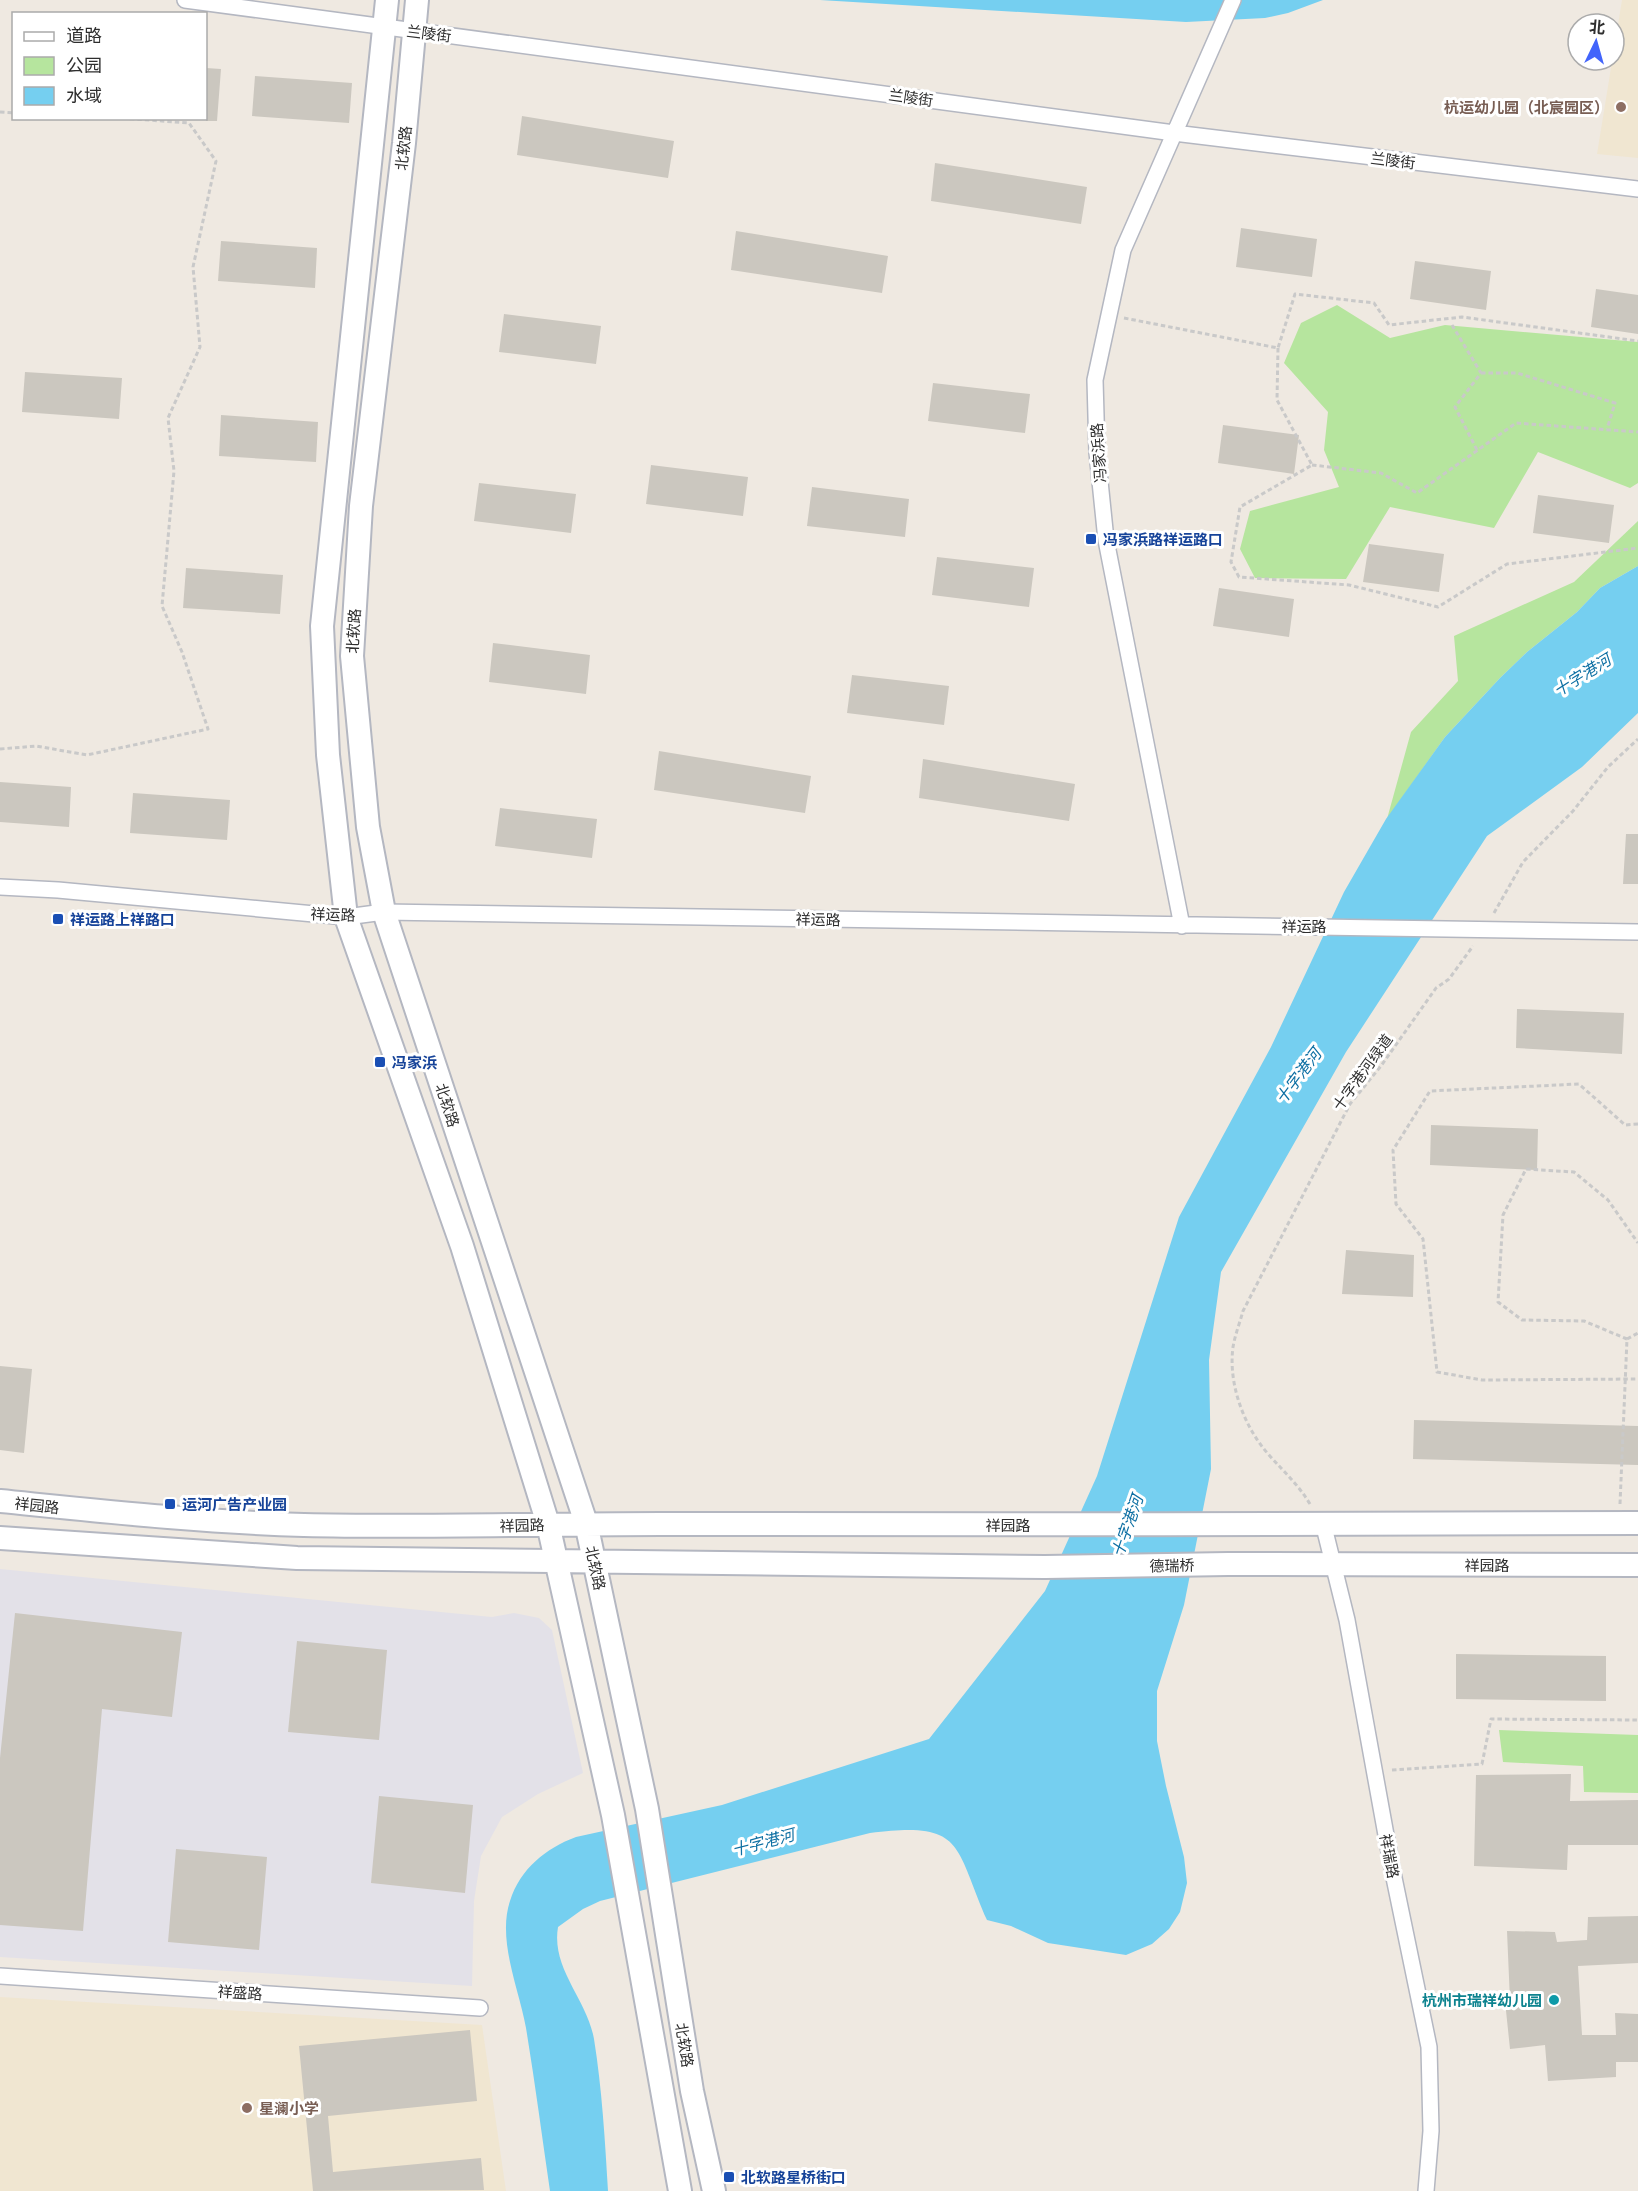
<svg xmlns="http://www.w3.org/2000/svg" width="1638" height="2191" font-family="'Noto Sans','Noto Sans SC',sans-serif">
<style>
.industrial{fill:#e3e1e8}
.education{fill:#f0e6d1}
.green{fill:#b6e59e}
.water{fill:#75cff0}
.building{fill:#cbc7bf}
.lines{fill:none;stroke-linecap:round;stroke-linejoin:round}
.street-casing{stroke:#b4b7c1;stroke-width:18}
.secondary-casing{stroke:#b4b7c1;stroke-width:26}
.path{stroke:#c9c9c9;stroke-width:3;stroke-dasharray:4.5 3;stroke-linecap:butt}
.street{stroke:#fff;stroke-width:15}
.secondary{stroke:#fff;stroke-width:22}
.education-dot{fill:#8d6e63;stroke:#fff;stroke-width:2}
.transit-dot{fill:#1a4fb4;stroke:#fff;stroke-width:2}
.culture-dot{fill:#0f9aa8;stroke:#fff;stroke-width:2}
.labels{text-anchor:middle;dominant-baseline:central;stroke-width:6;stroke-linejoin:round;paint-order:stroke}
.street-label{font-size:15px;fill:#2e2e2e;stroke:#fff}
.education-label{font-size:15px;font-weight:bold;fill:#785e54;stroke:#fff;text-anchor:end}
.transit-label{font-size:15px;font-weight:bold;fill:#164399;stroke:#fff;text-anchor:start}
.culture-label{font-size:15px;font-weight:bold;fill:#0d838f;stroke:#fff;text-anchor:end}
.water-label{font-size:16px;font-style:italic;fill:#0d6fa3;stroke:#fff}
</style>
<rect width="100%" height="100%" fill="#efe9e1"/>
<path class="industrial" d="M 0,1569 L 492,1617 L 514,1613 L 539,1618 L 552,1630 L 583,1773 L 538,1794 L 502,1817 L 481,1856 L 474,1901 L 472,1986 L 0,1957 Z"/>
<path class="education" d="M 1622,0 L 1638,0 L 1638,158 L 1597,154 Z
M 0,1997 L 482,2025 L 506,2191 L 0,2191 Z"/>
<path class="green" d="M 1337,305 L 1390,338 L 1445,325 L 1638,342 L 1638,483 L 1630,488 L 1538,452 L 1494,528 L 1390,507 L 1346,579 L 1255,578 L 1240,549 L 1250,511 L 1339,487 L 1324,450 L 1328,412 L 1284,363 L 1301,323 Z
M 1638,521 L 1638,566 L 1600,588 L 1577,612 L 1527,652 L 1500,678 L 1445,737 L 1387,819 L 1411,732 L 1458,681 L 1454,636 L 1574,582 Z
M 1499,1730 L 1638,1735 L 1638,1793 L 1584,1792 L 1583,1766 L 1503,1762 Z"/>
<path class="water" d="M 820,0 L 1323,0 L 1288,13 L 1265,18 L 1186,22 Z
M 1638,566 L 1638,713 L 1582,767 L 1487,836 L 1346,1052 L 1221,1272 L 1209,1360 L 1211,1469 L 1184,1605 L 1157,1691 L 1157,1741 L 1166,1786 L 1184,1857 L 1187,1883 L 1180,1912 L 1169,1929 L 1152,1944 L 1126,1955 L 1048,1943 L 1011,1926 L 987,1920 C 954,1845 965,1821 870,1833 L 600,1901 L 583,1909 L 558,1927 C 551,1969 587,1999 594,2039 C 602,2089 605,2140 608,2191 L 550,2191 C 542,2137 535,2082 526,2028 C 519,1989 497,1940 510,1901 C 520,1869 546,1848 576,1837 L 722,1805 L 929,1739 L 1045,1591 L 1097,1476 L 1179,1217 L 1271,1047 L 1344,892 L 1386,819 L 1445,737 L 1500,678 L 1527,652 L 1577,612 L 1600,588 Z"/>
<path class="building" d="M 206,68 L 221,69 L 217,121 L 206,121 Z
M 255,76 L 352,83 L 349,123 L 252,116 Z
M 522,116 L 674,141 L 668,178 L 517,155 Z
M 935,163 L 1087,187 L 1081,224 L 931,201 Z
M 1241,228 L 1317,239 L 1312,277 L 1236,267 Z
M 736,231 L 888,256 L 882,293 L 731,270 Z
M 221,241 L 317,248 L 315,288 L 218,281 Z
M 1415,261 L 1491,271 L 1486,310 L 1410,299 Z
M 1596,289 L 1638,295 L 1638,334 L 1591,327 Z
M 504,314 L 601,326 L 596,364 L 499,352 Z
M 25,372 L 122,378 L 119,419 L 22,412 Z
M 933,383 L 1030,394 L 1025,433 L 928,421 Z
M 221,415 L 318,422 L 316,462 L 219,456 Z
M 1223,425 L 1299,435 L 1294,474 L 1218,463 Z
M 651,465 L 748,477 L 743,516 L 646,504 Z
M 479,483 L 576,494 L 571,533 L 474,521 Z
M 812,487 L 909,499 L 905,537 L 807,526 Z
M 1538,495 L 1614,505 L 1609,543 L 1533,533 Z
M 1369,544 L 1444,554 L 1439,592 L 1363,582 Z
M 937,557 L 1034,568 L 1029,607 L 932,595 Z
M 186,568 L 283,575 L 280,614 L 183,608 Z
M 1219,588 L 1294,599 L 1289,637 L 1213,626 Z
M 493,643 L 590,655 L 586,694 L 489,682 Z
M 852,675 L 949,686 L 944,725 L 847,713 Z
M 659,751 L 811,776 L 805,813 L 654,790 Z
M 923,759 L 1075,784 L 1069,821 L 919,798 Z
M 0,782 L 71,787 L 69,827 L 0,822 Z
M 133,793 L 230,800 L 227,840 L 130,833 Z
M 500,808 L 597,819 L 592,858 L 495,846 Z
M 1626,834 L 1638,834 L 1638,884 L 1623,884 Z
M 1517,1009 L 1624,1013 L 1622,1054 L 1516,1048 Z
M 1431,1125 L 1538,1129 L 1537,1170 L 1430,1165 Z
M 1346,1250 L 1414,1255 L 1413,1297 L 1342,1294 Z
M 0,1366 L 32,1369 L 24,1453 L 0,1450 Z
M 1414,1420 L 1638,1426 L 1638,1465 L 1413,1459 Z
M 15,1613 L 182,1632 L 172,1717 L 102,1709 L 83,1931 L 0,1925 L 0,1758 Z
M 297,1641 L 387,1650 L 379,1740 L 288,1732 Z
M 1456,1654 L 1606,1656 L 1606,1701 L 1456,1699 Z
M 1571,1774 L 1570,1801 L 1638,1800 L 1638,1845 L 1568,1845 L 1567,1870 L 1474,1866 L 1476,1775 Z
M 379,1796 L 473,1805 L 465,1893 L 371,1883 Z
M 176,1849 L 267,1857 L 259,1950 L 168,1942 Z
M 1638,1916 L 1638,1963 L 1578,1966 L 1582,2035 L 1616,2035 L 1615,2013 L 1638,2014 L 1638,2062 L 1616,2062 L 1616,2077 L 1548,2081 L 1545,2045 L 1510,2049 L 1505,2001 L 1510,2001 L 1507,1931 L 1555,1932 L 1557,1942 L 1587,1940 L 1588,1917 Z
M 470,2030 L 477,2101 L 328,2116 L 333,2172 L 481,2158 L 484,2190 L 313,2191 L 299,2046 Z"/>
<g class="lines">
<g class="street-casing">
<path id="street" d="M 185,0 L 1174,133 L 1638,189
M 0,887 L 58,890 L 346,917 L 384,912 L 1638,932
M 1182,926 L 1106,540 L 1097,452 L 1095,380 L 1123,250 L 1233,0
M 1323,1523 L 1347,1620 L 1392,1868 L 1429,2047 L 1431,2131 L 1426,2191
M 0,1976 L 480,2008"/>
</g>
<g class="secondary-casing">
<path id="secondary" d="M 387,0 L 322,626 L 328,755 L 346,917 L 462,1246 L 548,1524 L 613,1815 L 680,2191
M 417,0 L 404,143 L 361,506 L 352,656 L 368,827 L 384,912 L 586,1523 L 647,1809 L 692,2091 L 714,2191
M 0,1501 C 101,1511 202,1522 304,1525 C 433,1528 562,1523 691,1524 C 1007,1525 1322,1524 1638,1523
M 0,1538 L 297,1558 L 1045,1567 L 1228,1564 L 1638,1565"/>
</g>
<path class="path" d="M 0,112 L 14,113
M 1124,318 L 1278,348 L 1295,294 L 1374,303 L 1389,325 L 1462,317 L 1638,341
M 1452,325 L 1481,373 L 1455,407 L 1478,452
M 1278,348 L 1277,400 L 1312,465 L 1240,507 L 1231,562 L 1239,577 L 1349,585 L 1438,607 L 1507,564 L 1638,548
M 1481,373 L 1517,373 L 1615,403 L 1607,429
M 1312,465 L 1381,473 L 1417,493 L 1516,423 L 1638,432
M 0,749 L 36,746 L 87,755 L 208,729 L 182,652 L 162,606 L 174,471 L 168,418 L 200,347 L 193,267 L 216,161 L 189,123 L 121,118
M 1494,913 L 1523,862 L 1573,811 L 1608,767 L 1638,739
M 1638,1124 L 1625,1125 L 1579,1084 L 1430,1091 L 1393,1150 L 1396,1204 L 1423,1239 L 1437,1372 L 1482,1380 L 1638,1379
M 1627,1339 L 1638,1333
M 1310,1504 C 1297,1483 1285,1473 1269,1455 C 1244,1427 1228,1384 1233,1347 C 1235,1335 1240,1322 1243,1311 L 1350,1104 L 1381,1066 L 1436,988 L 1449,979 L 1473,946
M 1620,1504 L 1627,1339 L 1584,1321 L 1522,1320 L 1498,1302 L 1503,1215 L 1526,1169 L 1574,1172 L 1608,1200 L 1638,1243
M 1392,1770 L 1482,1764 L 1491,1719 L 1638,1720"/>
<use href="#street" class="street"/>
<use href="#secondary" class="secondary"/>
</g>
<g class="education-dot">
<circle cx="1621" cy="107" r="6"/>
<circle cx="247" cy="2108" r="6"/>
</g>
<g class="transit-dot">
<rect x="1085" y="533" width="12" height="12" rx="3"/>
<rect x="52" y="913" width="12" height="12" rx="3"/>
<rect x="374" y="1056" width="12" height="12" rx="3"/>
<rect x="164" y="1498" width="12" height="12" rx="3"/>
<rect x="723" y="2171" width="12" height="12" rx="3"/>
</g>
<circle class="culture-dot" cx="1554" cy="2000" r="6"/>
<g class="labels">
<g class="street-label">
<text transform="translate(429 33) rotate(7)">兰陵街</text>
<text transform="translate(911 97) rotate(8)">兰陵街</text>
<text transform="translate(403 148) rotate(-84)">北软路</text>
<text transform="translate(1393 160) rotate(7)">兰陵街</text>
<text transform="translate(1098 453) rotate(-94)">冯家浜路</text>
<text transform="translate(353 631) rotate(-87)">北软路</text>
<text transform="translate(333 914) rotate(2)">祥运路</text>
<text transform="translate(818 919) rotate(1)">祥运路</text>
<text x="1304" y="926">祥运路</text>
<text transform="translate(1362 1072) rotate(-54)">十字港河绿道</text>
<text transform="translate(448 1105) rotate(72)">北软路</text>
<text transform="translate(37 1505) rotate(6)">祥园路</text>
<text transform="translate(522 1525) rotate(-2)">祥园路</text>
<text x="1008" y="1525">祥园路</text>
<text transform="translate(1172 1565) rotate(-1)">德瑞桥</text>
<text x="1487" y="1565">祥园路</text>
<text transform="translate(596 1568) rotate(78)">北软路</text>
<text transform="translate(1390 1856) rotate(79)">祥瑞路</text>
<text transform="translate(240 1992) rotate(4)">祥盛路</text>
<text transform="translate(685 2045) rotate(81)">北软路</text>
</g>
<g class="education-label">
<text x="1609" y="107">杭运幼儿园（北宸园区）</text>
<text x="259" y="2108" text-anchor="start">星澜小学</text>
</g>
<g class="transit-label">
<text x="1103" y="539">冯家浜路祥运路口</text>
<text x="70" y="919">祥运路上祥路口</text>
<text x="392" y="1062">冯家浜</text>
<text x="182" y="1504">运河广告产业园</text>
<text x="741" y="2177">北软路星桥街口</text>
</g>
<g class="culture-label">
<text x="1542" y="2000">杭州市瑞祥幼儿园</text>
</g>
<g class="water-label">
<text transform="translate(1582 675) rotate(-32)">十字港河</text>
<text transform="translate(1298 1076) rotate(-53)">十字港河</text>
<text transform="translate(1127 1526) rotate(-71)">十字港河</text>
<text transform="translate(763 1842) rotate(-15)">十字港河</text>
</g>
</g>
<rect x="12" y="12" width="195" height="108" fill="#ffffff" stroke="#ababab" stroke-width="1.5"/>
<rect x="24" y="32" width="30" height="9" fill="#ffffff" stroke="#ababab" stroke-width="1.5"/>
<text x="66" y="42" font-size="18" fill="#2e2e2e">道路</text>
<rect x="24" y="57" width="30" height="18" fill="#b6e59e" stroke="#ababab" stroke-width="1.5"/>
<text x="66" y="72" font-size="18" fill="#2e2e2e">公园</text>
<rect x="24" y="87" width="30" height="18" fill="#75cff0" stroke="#ababab" stroke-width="1.5"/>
<text x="66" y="102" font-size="18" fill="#2e2e2e">水域</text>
<g transform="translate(1596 42) rotate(5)"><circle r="28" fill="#ffffff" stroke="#ababab" stroke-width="1.5"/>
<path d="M0-4.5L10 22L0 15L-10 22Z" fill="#4264fb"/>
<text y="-9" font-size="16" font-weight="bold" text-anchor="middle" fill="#2e2e2e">北</text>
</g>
</svg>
